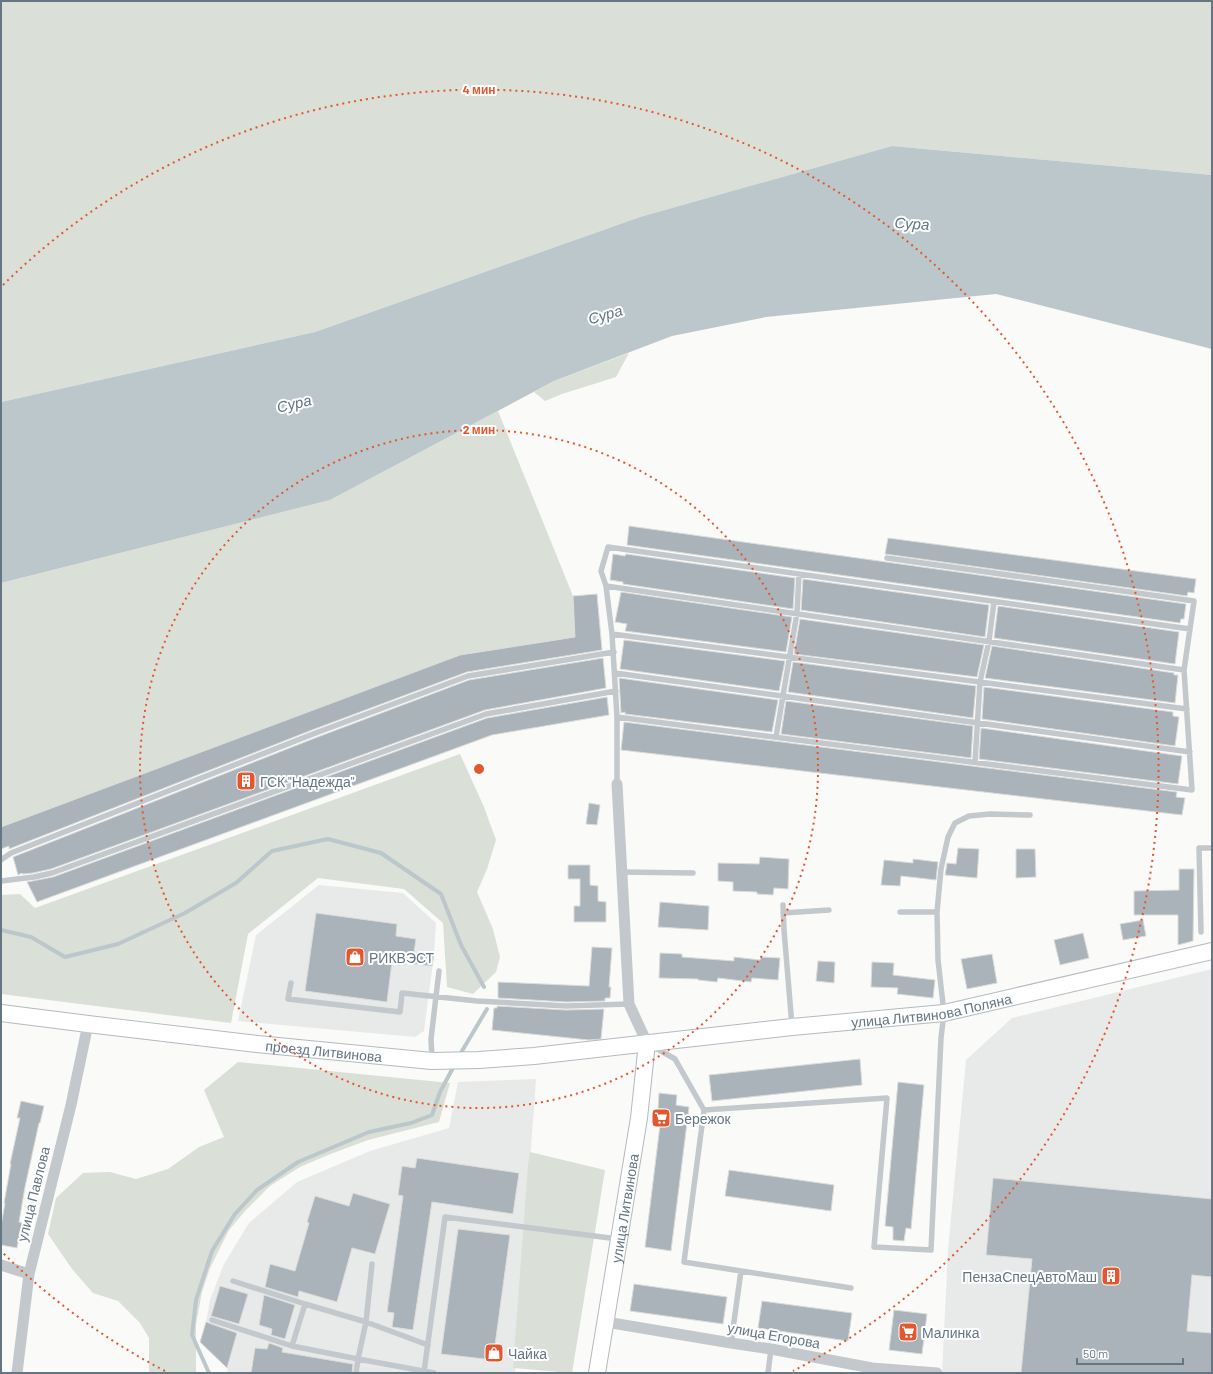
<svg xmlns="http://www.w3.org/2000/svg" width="1213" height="1374" font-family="Barlow,sans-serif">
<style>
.built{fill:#e8e9e9}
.green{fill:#dadfd7}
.water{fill:#bbc7cb}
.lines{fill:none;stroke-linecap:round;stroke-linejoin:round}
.stream{stroke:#bbc7cb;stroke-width:4}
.building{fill:#aab3b9;stroke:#dcdcda}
.secondary-casing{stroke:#b3babf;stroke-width:18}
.lane{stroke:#c3c8cc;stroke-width:5.5}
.street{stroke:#c3c8cc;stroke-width:11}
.secondary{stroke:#fff;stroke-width:16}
.ring{fill:none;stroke:#e4572e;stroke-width:2;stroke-dasharray:2 4}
.labels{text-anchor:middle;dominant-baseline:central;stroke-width:4;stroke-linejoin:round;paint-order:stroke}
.poi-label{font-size:14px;fill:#657683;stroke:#fff;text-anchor:start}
.street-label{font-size:14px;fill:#657683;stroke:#fff}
.water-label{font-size:15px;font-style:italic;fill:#60757c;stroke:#fff}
.centre{fill:#e4572e;stroke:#fff;stroke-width:2}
.ring-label{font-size:12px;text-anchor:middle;font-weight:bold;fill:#e4572e;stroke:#fff;stroke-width:4;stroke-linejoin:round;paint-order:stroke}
</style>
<rect width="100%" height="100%" fill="#fafaf8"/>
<path class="built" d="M 319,885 L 403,893 L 436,923 L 434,955 L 424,1031 L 415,1037 L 238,1021 L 256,935 Z
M 1212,969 L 1212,1373 L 942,1373 L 948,1249 L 966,1060 L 1012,1018 Z
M 536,1079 L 515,1373 L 228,1373 L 227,1368 L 200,1342 L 206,1322 L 210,1300 L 224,1264 L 249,1223 L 297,1182 L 370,1151 L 449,1128 L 458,1082 Z"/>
<path class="green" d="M 1,1 L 1212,1 L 1212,175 L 892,146 L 640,217 L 315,332 L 1,402 Z
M 629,353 L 616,377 L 562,394 L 545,401 L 534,392 L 554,381 Z
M 498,411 L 573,596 L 575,637 L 460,655 L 1,827 L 1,583 L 330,500 Z
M 460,754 L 484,807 L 496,840 L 487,869 L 477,892 L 493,929 L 500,957 L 496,972 L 473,994 L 447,987 L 443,923 L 404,889 L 318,878 L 248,934 L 231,1023 L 1,994 L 1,895 L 20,894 L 35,908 Z
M 238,1062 L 450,1083 L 439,1122 L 368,1140 L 328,1155 L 300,1167 L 270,1186 L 246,1210 L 229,1230 L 210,1268 L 202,1292 L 196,1324 L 196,1373 L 149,1373 L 149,1338 L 140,1323 L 118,1301 L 93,1293 L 72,1269 L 48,1234 L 56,1198 L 83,1173 L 110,1172 L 136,1179 L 168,1169 L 199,1147 L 224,1137 L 204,1090 Z
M 530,1152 L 605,1170 L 572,1373 L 513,1368 L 528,1165 Z"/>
<path class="water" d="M 892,146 L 1212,175 L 1212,349 L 996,294 L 766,317 L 672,336 L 554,381 L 330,500 L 1,583 L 1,402 L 315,332 L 640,217 Z"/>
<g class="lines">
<path class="stream" d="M 1,930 L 31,937 L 65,957 L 118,944 L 185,913 L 236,883 L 272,851 L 328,839 L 381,853 L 441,894 L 461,945 L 484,987
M 459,1056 L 487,1009
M 209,1373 L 192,1335 L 196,1300 L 212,1251 L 235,1214 L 257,1190 L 298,1162 L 369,1132 L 411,1123 L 432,1115 L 440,1092 L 455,1064"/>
</g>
<path class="building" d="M 629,526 L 1186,604 L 1184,619 L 1181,619 L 1180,623 L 627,545 Z
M 888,538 L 1196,579 L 1194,593 L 1188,592 L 1187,596 L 885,554 Z
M 613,554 L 625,556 L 626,554 L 795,578 L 793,609 L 623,584 L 623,582 L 610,580 Z
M 803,579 L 989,605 L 985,637 L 801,610 Z
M 621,592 L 792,617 L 786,652 L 625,631 L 627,624 L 615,622 Z
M 597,594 L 602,650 L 467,672 L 312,730 L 9,849 L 9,846 L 1,849 L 1,827 L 460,655 L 575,637 L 573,596 Z
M 998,606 L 1179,632 L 1175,664 L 994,638 Z
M 800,619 L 984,645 L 977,677 L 794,654 Z
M 624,640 L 785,661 L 779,691 L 620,669 Z
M 992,646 L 1174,673 L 1174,675 L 1178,675 L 1175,703 L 985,678 Z
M 603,658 L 606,688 L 485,710 L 51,869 L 33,873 L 23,874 L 22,873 L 18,875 L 13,857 L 315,738 L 469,680 Z
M 793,662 L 976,686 L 973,718 L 788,692 Z
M 619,678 L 778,700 L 772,732 L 625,714 L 625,712 L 621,713 Z
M 984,687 L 1173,712 L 1173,716 L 1179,717 L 1175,746 L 982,719 Z
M 607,697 L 609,715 L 492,735 L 37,902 L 27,882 L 53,877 L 487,718 Z
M 786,701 L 973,726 L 971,758 L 781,734 Z
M 624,722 L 1177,792 L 1176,797 L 1185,798 L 1182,815 L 621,750 Z
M 981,728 L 1182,756 L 1178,784 L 979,759 Z
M 589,803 L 600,805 L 597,825 L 586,824 Z
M 958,848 L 979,849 L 977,878 L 945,875 L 947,863 L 956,864 Z
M 1016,849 L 1035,849 L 1036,877 L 1016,878 Z
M 760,857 L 789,859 L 788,889 L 774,888 L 773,895 L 757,894 L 757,892 L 733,891 L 733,882 L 718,881 L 718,863 L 759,864 Z
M 913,859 L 938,862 L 936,880 L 901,876 L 900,886 L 881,885 L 884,860 L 913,863 Z
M 568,865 L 590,865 L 590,885 L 598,886 L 598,901 L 606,902 L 606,922 L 574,922 L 574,906 L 580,906 L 580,879 L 568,879 Z
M 1179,869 L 1194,869 L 1193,941 L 1178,945 L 1178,915 L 1134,915 L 1134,891 L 1179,890 Z
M 660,902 L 709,906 L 708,930 L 658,927 Z
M 316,913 L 397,924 L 396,936 L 416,939 L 414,953 L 434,955 L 432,966 L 392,962 L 387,1002 L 305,991 Z
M 1143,920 L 1146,936 L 1123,940 L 1120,924 Z
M 1083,933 L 1089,958 L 1060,965 L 1054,940 Z
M 592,947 L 612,948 L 609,987 L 611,987 L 610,998 L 605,998 L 605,1001 L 566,1002 L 498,998 L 498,982 L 589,986 Z
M 660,953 L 682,954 L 682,957 L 734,961 L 734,957 L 760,960 L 761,957 L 780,958 L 778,980 L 752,978 L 751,982 L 718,978 L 717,982 L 698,980 L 698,979 L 659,978 Z
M 992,954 L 997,983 L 967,989 L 961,959 Z
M 818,961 L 835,962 L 834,983 L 816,981 Z
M 872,962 L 894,963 L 893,975 L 935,980 L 933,998 L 897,994 L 898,988 L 871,987 Z
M 497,1006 L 566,1010 L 604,1009 L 601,1039 L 589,1040 L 492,1030 L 494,1008 L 497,1008 Z
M 860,1059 L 862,1085 L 712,1101 L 709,1075 Z
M 898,1082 L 924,1085 L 911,1229 L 906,1228 L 904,1241 L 893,1240 L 893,1227 L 885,1226 Z
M 659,1093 L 677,1095 L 676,1105 L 689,1107 L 671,1251 L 645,1247 L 662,1109 L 658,1109 Z
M 21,1101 L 44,1106 L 40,1123 L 39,1123 L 25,1187 L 19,1222 L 22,1223 L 17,1248 L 1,1245 L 1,1226 L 5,1203 L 4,1203 L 11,1164 L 10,1164 L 20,1118 L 17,1118 Z
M 417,1158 L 519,1173 L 513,1214 L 432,1202 L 413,1330 L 392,1327 L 394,1313 L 387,1312 L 403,1196 L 398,1195 L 402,1166 L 415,1168 Z
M 729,1170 L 834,1185 L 831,1211 L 725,1196 Z
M 993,1178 L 1212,1199 L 1212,1277 L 1192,1275 L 1187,1331 L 1212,1333 L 1212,1373 L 1021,1373 L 1032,1259 L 986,1255 Z
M 353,1193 L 390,1204 L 375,1254 L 352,1248 L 337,1302 L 299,1291 L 298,1297 L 265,1287 L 270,1264 L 295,1271 L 309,1223 L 307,1222 L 315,1196 L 349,1206 Z
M 458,1229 L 510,1235 L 493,1360 L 441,1354 Z
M 634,1284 L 727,1297 L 723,1324 L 630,1311 Z
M 220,1286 L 248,1294 L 239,1324 L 211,1316 Z
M 264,1295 L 295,1305 L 285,1339 L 271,1335 L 272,1329 L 259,1325 Z
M 762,1301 L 852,1313 L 848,1341 L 758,1328 Z
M 894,1310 L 927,1314 L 922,1354 L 889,1350 Z
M 206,1322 L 237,1333 L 227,1368 L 200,1342 Z
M 269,1343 L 283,1348 L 282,1352 L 353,1364 L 352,1373 L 251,1373 L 255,1348 L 267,1349 Z"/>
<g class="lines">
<g class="secondary-casing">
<g id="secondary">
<path id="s1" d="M 1,1013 L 88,1024 L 257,1044 L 432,1061 L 479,1060 L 534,1056 L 792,1027 L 944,1013 L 1212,951"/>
<path id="s2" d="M 597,1373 L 639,1118 L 647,1043"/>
</g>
</g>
<path class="lane" d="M 606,586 L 1184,670
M 612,634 L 1187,709
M 615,673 L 1190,752
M 617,717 L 1192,790 L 1184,670 L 1194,601 L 887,558
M 776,737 L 797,613 L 799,574
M 975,762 L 980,682 L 989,641 L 994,602
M 617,784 L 617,717 L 612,634 L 606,586 L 601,571 L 608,547 L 1190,629
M 1,860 L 11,853 L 313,734 L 468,676 L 614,652
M 621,872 L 693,873
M 1,881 L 34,877 L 52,873 L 486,714 L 616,691
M 783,905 L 784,930 L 792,1026
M 900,912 L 937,912
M 783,913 L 829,910
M 1201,932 L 1199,848 L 1212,848
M 291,983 L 288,999 L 400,1012 L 402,993 L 477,1001 L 566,1006 L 629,1004
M 654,1047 L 675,1059 L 704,1110 L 684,1262 L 741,1271 L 731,1343
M 432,1060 L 431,1039 L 439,971
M 704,1110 L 887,1098 L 874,1247 L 931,1250 L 941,1038 L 944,1013 L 938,960 L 937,912 L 941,869 L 948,837 L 955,823 L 969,816 L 990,814 L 1030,815
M 741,1271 L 851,1288
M 233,1281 L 305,1304
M 212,1320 L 292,1346 L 305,1304 L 366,1322 L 428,1345
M 292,1346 L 358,1359 L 366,1322 L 372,1264
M 424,1372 L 445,1217 L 618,1239
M 356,1373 L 358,1359 L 434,1373
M 768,1373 L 771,1349"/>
<path class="street" d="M 617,784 L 629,1004 L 647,1043
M 1,1265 L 29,1274
M 606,1322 L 731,1343 L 771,1349 L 872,1368 L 937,1373
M 17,1373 L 29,1274 L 71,1105 L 88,1024"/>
<use href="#secondary" class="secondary"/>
</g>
<g class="ring">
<circle cx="479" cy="769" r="339"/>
<path d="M165 1371A679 679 0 0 1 3 1253M3 285A679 679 0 1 1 793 1371"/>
</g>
<defs>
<g id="building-square" transform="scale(1)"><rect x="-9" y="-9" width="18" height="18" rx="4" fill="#e4572e" stroke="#fff"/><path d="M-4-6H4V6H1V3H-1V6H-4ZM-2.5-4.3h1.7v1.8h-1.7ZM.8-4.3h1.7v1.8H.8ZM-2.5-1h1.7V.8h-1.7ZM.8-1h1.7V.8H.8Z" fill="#fff"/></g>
<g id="shop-square" transform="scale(1)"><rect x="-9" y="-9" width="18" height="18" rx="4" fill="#e4572e" stroke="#fff"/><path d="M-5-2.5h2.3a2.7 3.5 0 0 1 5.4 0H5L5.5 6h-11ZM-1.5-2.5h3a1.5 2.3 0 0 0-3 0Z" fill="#fff"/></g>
<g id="supermarket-square" transform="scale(1)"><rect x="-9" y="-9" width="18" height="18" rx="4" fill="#e4572e" stroke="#fff"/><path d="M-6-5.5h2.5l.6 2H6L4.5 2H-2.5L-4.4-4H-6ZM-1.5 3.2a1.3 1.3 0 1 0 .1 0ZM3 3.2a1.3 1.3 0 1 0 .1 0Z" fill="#fff"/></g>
</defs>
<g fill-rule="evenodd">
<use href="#building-square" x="246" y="781"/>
<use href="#shop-square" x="355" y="957"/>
<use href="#supermarket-square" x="661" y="1118"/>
<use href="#building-square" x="1111" y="1276"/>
<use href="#supermarket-square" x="908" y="1332"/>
<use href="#shop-square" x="494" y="1353"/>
</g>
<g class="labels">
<g class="poi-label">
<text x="260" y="781">ГСК "Надежда"</text>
<text x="369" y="957">РИКВЭСТ</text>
<text x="675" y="1118">Бережок</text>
<text x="1097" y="1276" text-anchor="end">ПензаСпецАвтоМаш</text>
<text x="922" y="1332">Малинка</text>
<text x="508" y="1353">Чайка</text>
</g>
<g class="street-label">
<text stroke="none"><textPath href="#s1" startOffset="936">улица Литвинова Поляна</textPath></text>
<text stroke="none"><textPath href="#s1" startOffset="325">проезд Литвинова</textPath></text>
<text transform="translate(33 1194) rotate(-76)">улица Павлова</text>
<text stroke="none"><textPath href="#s2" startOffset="167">улица Литвинова</textPath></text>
<text transform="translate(774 1335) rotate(10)">улица Егорова</text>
</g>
<g class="water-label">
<text transform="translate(912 223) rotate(4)">Сура</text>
<text transform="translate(605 314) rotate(-16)">Сура</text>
<text transform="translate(294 403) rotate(-13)">Сура</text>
</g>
</g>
<circle cx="479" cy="769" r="6" class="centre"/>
<g class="ring-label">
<text x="479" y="94">4 мин</text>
<text x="479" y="434">2 мин</text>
</g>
<rect width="1213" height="1374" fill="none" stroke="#657683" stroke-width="4"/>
<path d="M1077 1358v6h106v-6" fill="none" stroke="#657683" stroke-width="2"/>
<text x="1083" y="1358" font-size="12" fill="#657683" stroke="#ffffff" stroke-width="3" paint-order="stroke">50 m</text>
</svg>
